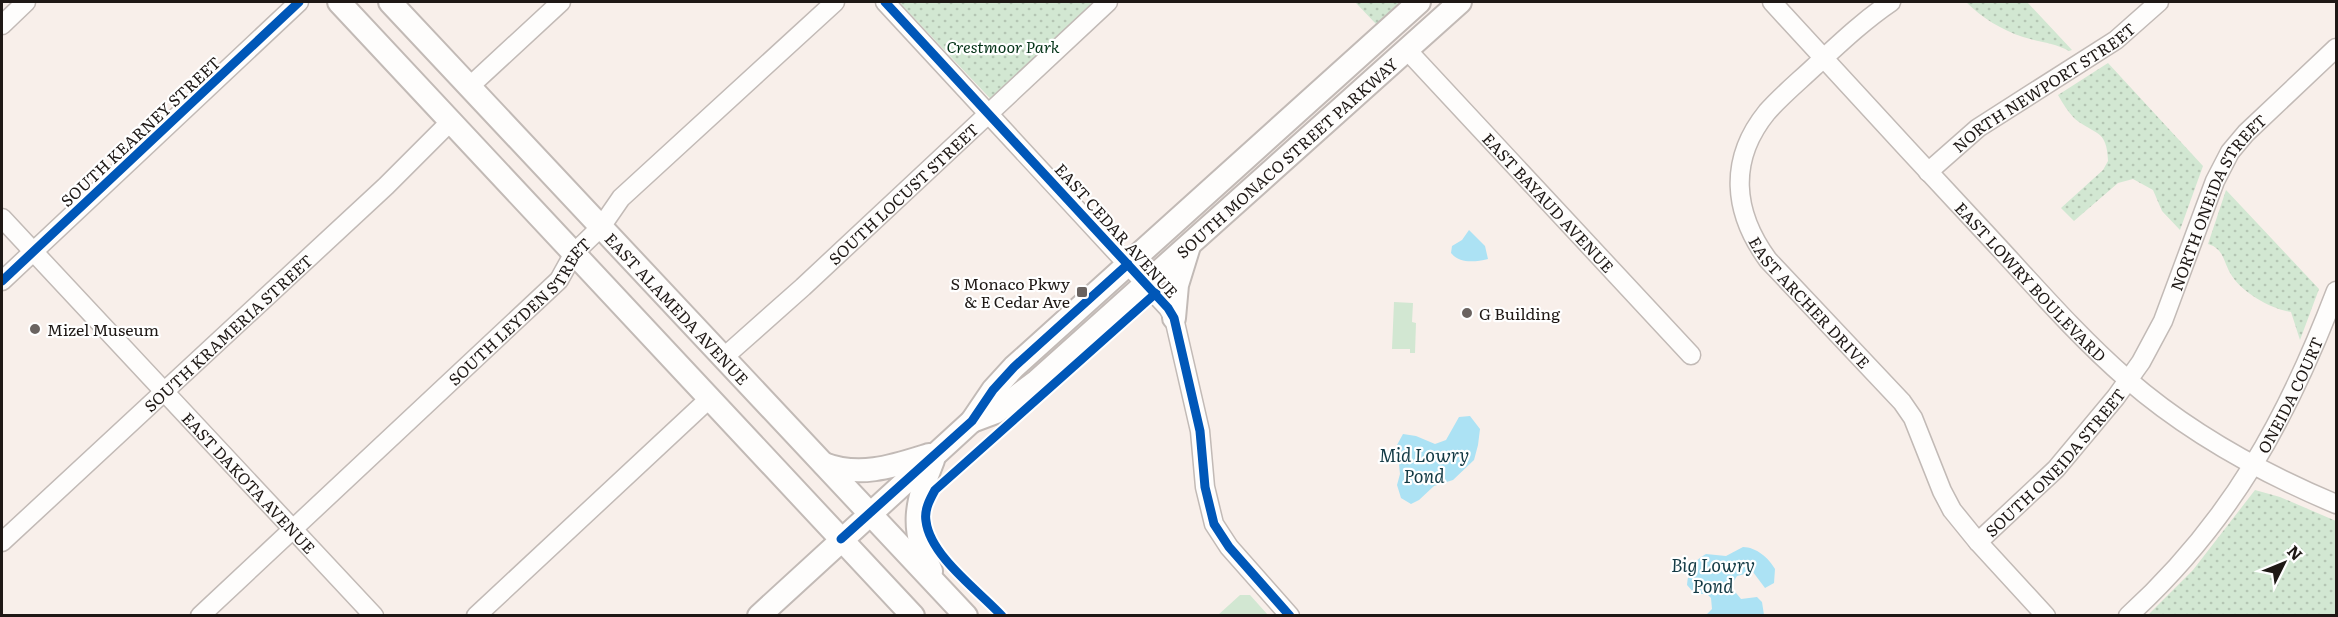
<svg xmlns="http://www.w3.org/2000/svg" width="2338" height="617" font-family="Literata,serif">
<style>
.grass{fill:url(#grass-dots)}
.garden{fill:#d2e7d2}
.water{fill:#ace2f4}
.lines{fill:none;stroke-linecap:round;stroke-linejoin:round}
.minor-casing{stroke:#c2bab6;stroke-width:21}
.major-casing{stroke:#c2bab6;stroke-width:26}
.minor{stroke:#fefdfc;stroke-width:18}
.major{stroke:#fefdfc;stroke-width:22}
.cycleway-casing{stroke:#fff;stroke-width:13}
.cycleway{stroke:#0057b8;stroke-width:9}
.poi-dot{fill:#6a6360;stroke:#fff;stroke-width:2}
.labels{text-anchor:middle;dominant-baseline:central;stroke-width:4.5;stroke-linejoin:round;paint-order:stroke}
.park-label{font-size:16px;font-style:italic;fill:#043317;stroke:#fff}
.street-label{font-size:16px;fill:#1e1815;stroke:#fff}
.poi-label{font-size:16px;fill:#1e1815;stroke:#fff;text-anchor:start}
.water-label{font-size:18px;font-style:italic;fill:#133a45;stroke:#fff}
</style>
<defs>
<pattern id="grass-dots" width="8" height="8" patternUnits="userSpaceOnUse" patternTransform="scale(1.5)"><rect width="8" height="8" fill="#d2e7d2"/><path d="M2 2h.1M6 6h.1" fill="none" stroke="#b4c5b3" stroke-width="1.8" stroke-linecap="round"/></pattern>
</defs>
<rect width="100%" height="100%" fill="#f8efea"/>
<path class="grass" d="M 899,2 L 1118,2 L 1001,110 Z
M 1355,2 L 1400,2 L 1376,24 Z
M 1966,2 L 2027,2 L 2072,50 L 2069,51 C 2055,43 2039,42 2023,37 C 2002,30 1982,18 1966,2 Z
M 2108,63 L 2203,166 L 2180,230 L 2162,211 L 2153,190 L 2133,179 L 2118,183 L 2074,221 L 2061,208 L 2103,170 L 2108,161 C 2107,129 2095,135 2075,119 C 2068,112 2063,104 2058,95 Z
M 2226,190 L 2319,289 L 2300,340 L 2291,312 C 2271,309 2243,293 2232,276 C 2223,263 2225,249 2208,244 Z
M 2255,490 L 2280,497 L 2336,521 L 2336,615 L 2148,615 L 2193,570 Z"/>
<path class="garden" d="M 1394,302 L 1413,303 L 1412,322 L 1416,323 L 1415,353 L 1410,353 L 1410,349 L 1392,349 Z
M 1240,595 L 1250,595 L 1268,615 L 1218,615 Z"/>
<path class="water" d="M 1469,230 L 1485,246 L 1488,259 C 1475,262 1460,264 1451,253 L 1452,246 L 1462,240 Z
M 1470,416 L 1480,429 L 1478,445 L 1474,460 L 1453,480 L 1434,486 L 1419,500 L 1411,504 L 1401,498 L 1397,485 L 1400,474 L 1397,445 L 1403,434 L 1416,436 L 1435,444 L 1446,440 L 1459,417 Z
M 1743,547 C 1756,547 1769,558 1775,569 L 1774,583 L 1765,588 L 1753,572 L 1737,576 L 1732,584 L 1732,588 L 1741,599 L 1757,597 L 1762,602 L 1764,615 L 1706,615 L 1712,609 L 1711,598 L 1707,594 L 1695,594 L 1687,585 C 1688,571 1693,561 1706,554 L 1726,556 Z"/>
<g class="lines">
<g class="minor-casing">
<g id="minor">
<path d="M 885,2 L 1168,308 L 1174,318 L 1200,431 L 1205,487 L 1214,524 L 1229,547 L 1290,616"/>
<path id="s1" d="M 1772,2 C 1840,76 1909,151 1978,225 C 2027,277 2073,332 2127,379 C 2188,432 2262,473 2336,504"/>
<path id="s2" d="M 1891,2 C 1863,21 1839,44 1814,67 C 1798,82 1781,96 1767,112 C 1728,160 1733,212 1768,260 L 1902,402 L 1913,418 L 1942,491 L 1952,510 L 1978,542 L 2046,616"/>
<path d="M 2,25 L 26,2"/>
<path id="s3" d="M 1407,50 L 1691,355"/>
<path d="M 469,87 L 561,2"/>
<path id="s4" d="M 1928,172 L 1978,128 L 2116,40 L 2159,2"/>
<path id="s5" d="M 2,218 L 374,616"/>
<path d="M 2,281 L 299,2"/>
<path id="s6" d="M 723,358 L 803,287 L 1108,2"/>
<path id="s7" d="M 2,542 L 386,186 L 451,121"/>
<path id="s8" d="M 1978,542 L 2056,469 L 2116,397 L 2141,362 L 2163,321 L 2215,181 L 2230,152 L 2246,133 L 2336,48"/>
<path id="s9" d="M 200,616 L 559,280 L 574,253 L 601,227 L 621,198 L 835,2"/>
<path d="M 476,616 L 710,398"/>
<path id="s10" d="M 2128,616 C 2231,522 2287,419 2336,291"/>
</g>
</g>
<g class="major-casing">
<g id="major">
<path d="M 339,2 L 913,616"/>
<path id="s11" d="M 390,2 L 966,616"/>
<path d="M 1174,318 L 1177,285 L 1189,246"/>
<path id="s12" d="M 972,421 L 996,412 L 1037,381 L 1460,2"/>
<path d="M 824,464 C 860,478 894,466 929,455"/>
<path d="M 931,571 C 910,529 916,502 933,460"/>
<path d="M 759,616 L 972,421 L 993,390 L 1014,367 L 1419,2"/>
</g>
</g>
<use href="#minor" class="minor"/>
<use href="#major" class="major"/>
<g class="cycleway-casing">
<path id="cycleway" d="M 885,2 L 1168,308 L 1174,318 L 1200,431 L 1205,487 L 1214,524 L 1229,547 L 1290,616
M 2,281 L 299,2
M 841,539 L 972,421 L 993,390 L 1014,367 L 1128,264
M 1002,616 C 979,591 930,556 926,521 C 924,510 930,499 935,490 L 1156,293"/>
</g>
<use href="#cycleway" class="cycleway"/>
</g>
<g class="poi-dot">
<rect x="1076" y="286" width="12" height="12" rx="3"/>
<circle cx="1467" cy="313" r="6"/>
<circle cx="35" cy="329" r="6"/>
</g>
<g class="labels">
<g class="park-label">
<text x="1003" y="46">Crestmoor Park</text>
</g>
<g class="street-label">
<text stroke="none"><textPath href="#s4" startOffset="144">NORTH NEWPORT STREET</textPath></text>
<text transform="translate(140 131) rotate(-43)">SOUTH KEARNEY STREET</text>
<text stroke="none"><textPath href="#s12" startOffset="412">SOUTH MONACO STREET PARKWAY</textPath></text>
<text stroke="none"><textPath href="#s6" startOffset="244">SOUTH LOCUST STREET</textPath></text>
<text stroke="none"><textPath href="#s3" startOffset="208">EAST BAYAUD AVENUE</textPath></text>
<text stroke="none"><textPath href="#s8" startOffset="422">NORTH ONEIDA STREET</textPath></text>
<text transform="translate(1117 230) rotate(48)">EAST CEDAR AVENUE</text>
<text stroke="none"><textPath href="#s1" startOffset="381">EAST LOWRY BOULEVARD</textPath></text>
<text stroke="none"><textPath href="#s2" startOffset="386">EAST ARCHER DRIVE</textPath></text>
<text stroke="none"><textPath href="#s11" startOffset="420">EAST ALAMEDA AVENUE</textPath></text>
<text stroke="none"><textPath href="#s9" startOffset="442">SOUTH LEYDEN STREET</textPath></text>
<text stroke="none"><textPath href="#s7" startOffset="308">SOUTH KRAMERIA STREET</textPath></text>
<text stroke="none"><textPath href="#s10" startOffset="276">ONEIDA COURT</textPath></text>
<text stroke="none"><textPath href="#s8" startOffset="111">SOUTH ONEIDA STREET</textPath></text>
<text stroke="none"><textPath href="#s5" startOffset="362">EAST DAKOTA AVENUE</textPath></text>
</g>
<g class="poi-label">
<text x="1070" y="283" text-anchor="end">S Monaco Pkwy<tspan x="1070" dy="18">&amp; E Cedar Ave</tspan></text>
<text x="1479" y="313">G Building</text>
<text x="47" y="329">Mizel Museum</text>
</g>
<g class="water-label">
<text x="1424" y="454">Mid Lowry<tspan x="1424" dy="21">Pond</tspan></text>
<text x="1713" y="564">Big Lowry<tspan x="1713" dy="21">Pond</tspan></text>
</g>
</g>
<rect width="2338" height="617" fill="none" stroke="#1e1815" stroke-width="6"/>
<g transform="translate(2284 563) rotate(47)" stroke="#ffffff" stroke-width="4.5" paint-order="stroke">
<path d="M0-4.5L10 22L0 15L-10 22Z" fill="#1e1815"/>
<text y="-9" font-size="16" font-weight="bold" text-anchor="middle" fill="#1e1815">N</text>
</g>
</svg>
